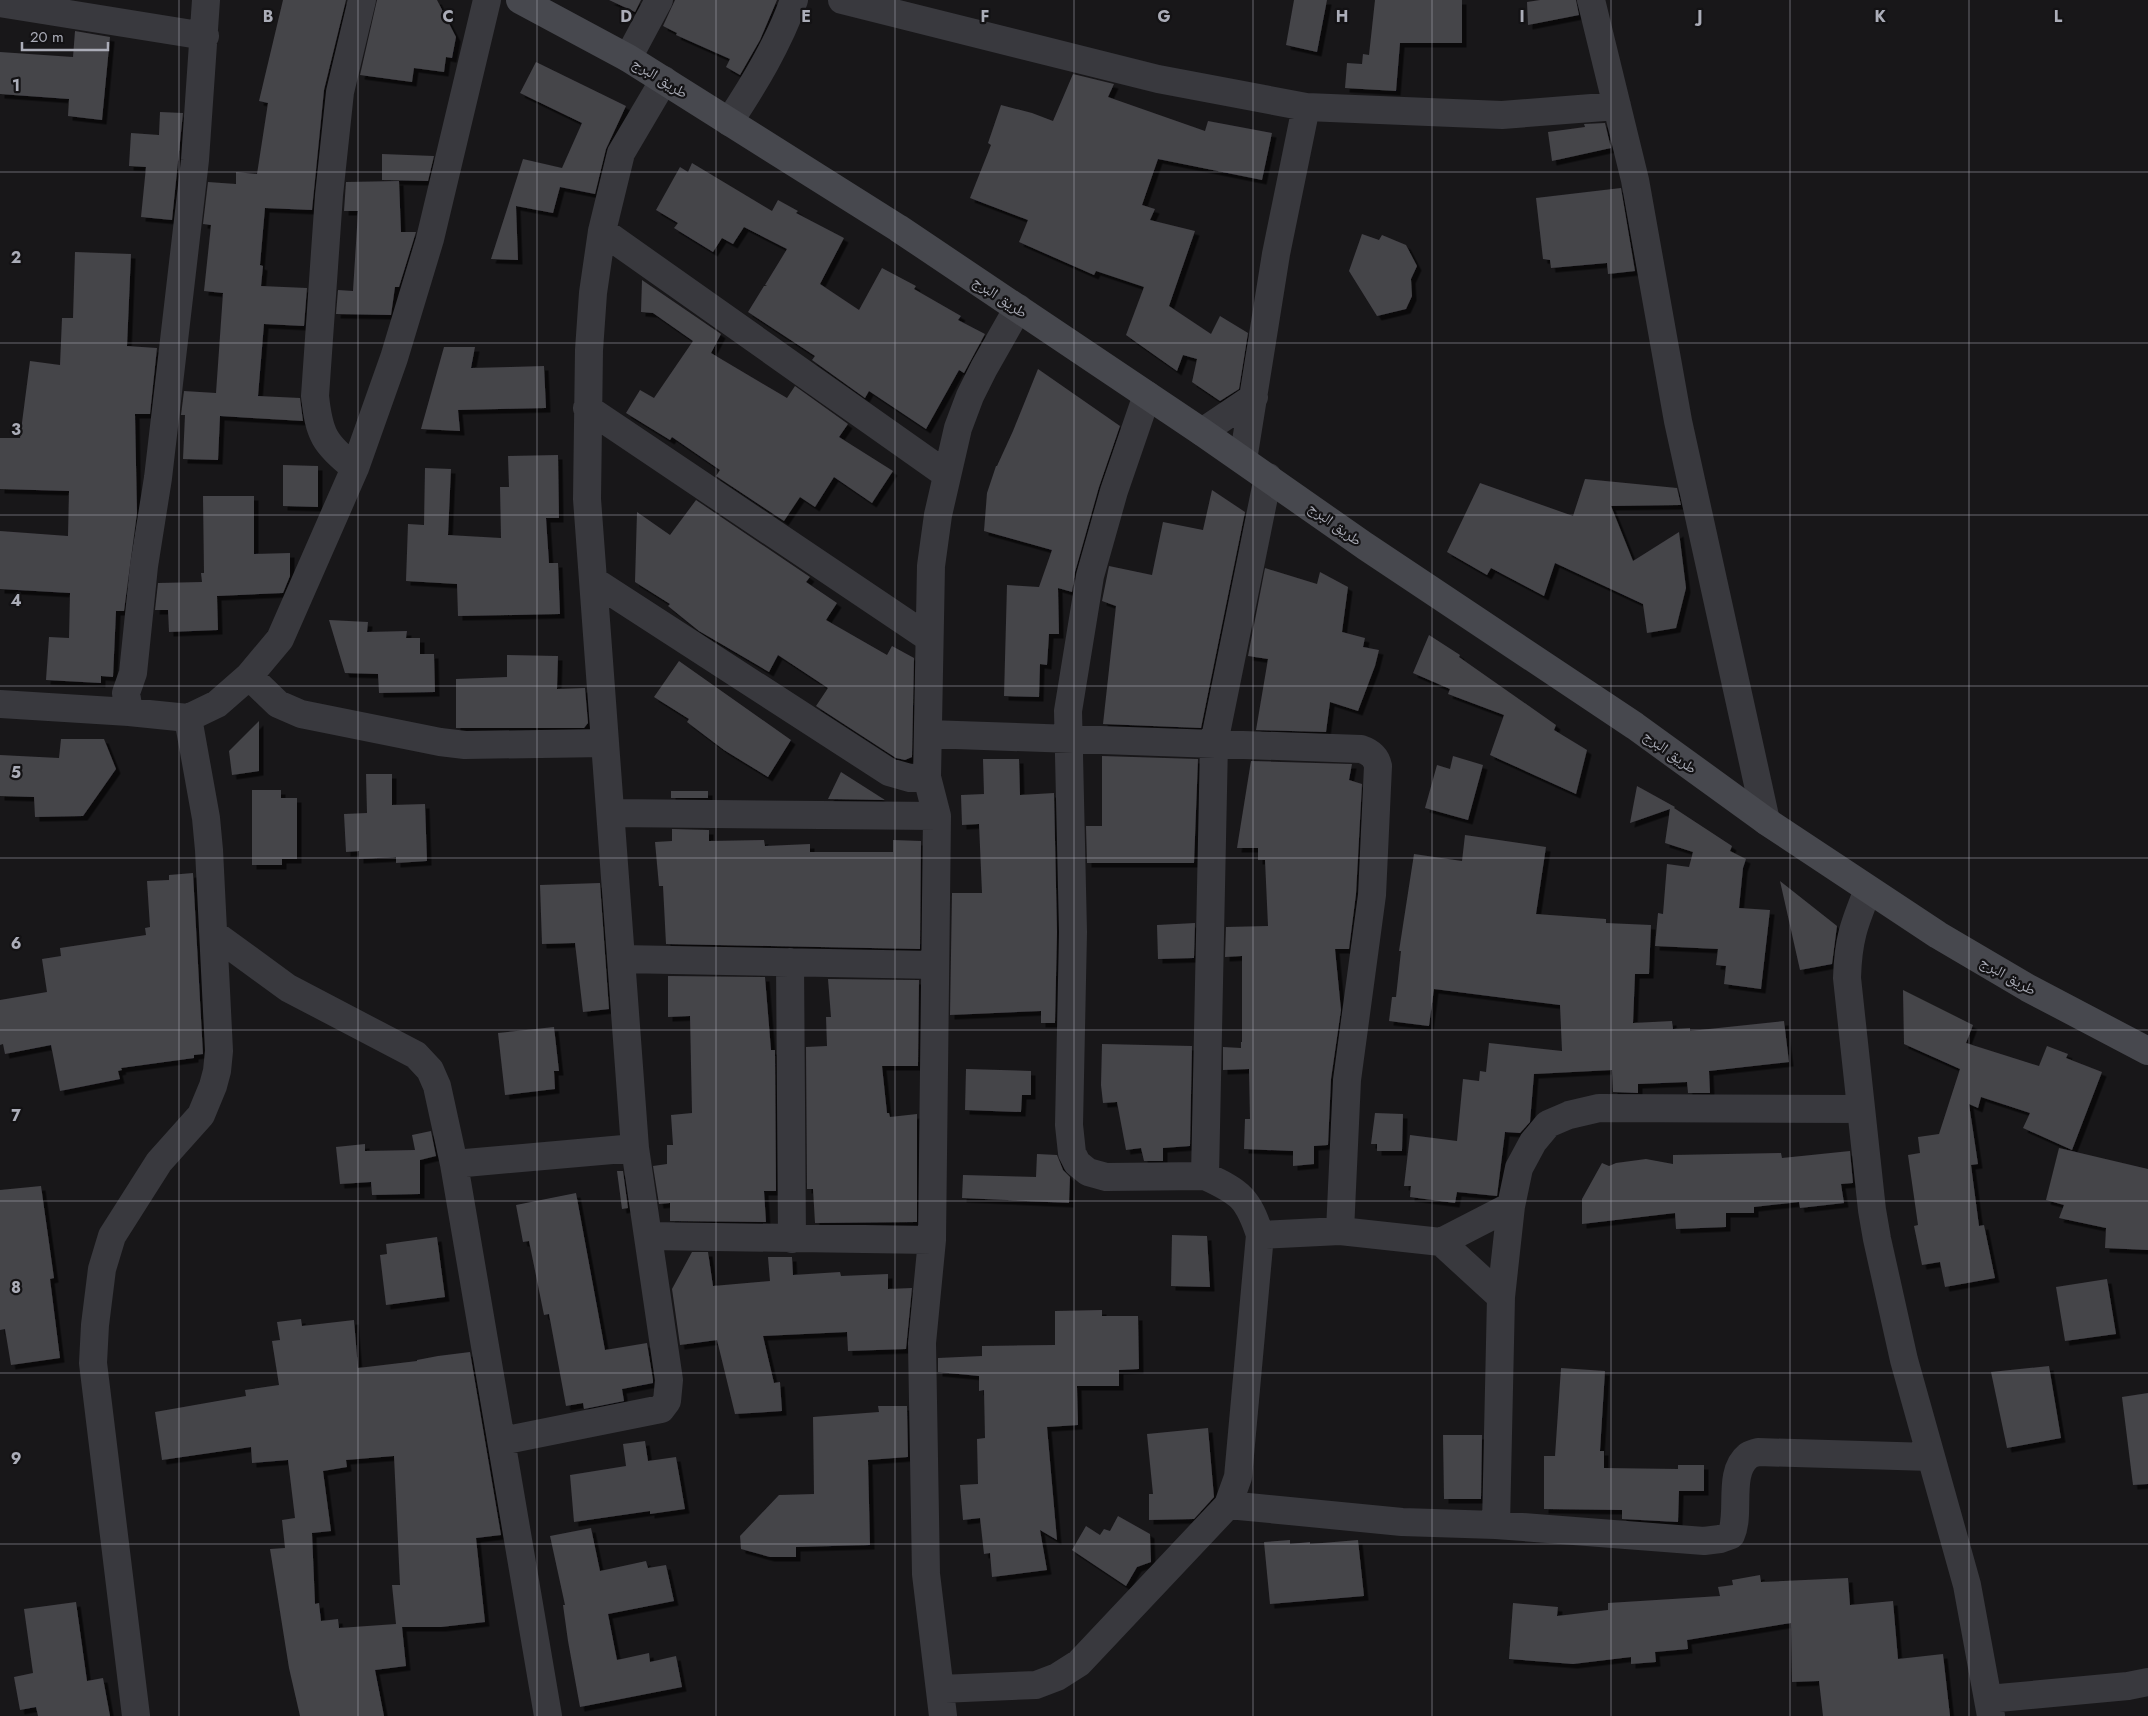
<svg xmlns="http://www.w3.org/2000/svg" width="2148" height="1716" font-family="Jost,'Noto Naskh Arabic',sans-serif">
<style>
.building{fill:#454449;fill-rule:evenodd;filter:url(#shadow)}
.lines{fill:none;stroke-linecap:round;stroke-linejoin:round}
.street{stroke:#39393e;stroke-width:28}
.secondary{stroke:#47484e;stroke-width:28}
.grid{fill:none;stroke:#abadb8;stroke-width:1;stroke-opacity:0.55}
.labels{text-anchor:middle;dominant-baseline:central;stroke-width:4.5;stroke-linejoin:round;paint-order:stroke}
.street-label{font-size:15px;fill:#abadb8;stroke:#131214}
.grid-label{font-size:16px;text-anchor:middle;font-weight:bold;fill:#abadb8;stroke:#131214;stroke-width:4.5;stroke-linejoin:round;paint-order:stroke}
</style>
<defs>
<filter id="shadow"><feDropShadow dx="4.5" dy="4.5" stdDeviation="0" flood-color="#0009"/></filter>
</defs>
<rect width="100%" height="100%" fill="#181719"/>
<path class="building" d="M 283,0 L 346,0 L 324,90 L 312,210 L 265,208 L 260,265 L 263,266 L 261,286 L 307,288 L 304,326 L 264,324 L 258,396 L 300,398 L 303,421 L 220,416 L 218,460 L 183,459 L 185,415 L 181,415 L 184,391 L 216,393 L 223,293 L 204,291 L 211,225 L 203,224 L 208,182 L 236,184 L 236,172 L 257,174 L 268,103 L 259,101 Z
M 377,0 L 437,0 L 456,37 L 452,58 L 446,57 L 444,72 L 414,68 L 412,82 L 360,75 Z
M 609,0 L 641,0 L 635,12 Z
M 675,0 L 777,0 L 760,40 L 740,75 L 726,67 L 730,59 L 676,35 L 677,33 L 663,26 Z
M 1294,0 L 1327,0 L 1317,52 L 1286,45 Z
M 1375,0 L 1462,0 L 1462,43 L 1400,43 L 1396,91 L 1345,88 L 1347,63 L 1362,64 L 1363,54 L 1369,55 Z
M 1540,0 L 1576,0 L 1579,15 L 1528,25 L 1527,2 Z
M 75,31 L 110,37 L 102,120 L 68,116 L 69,99 L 0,94 L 0,52 L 73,57 Z
M 536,62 L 626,106 L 606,149 L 595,194 L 560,187 L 553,213 L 516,206 L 518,260 L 491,259 L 523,159 L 562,168 L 582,123 L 520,93 Z
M 1073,74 L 1114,84 L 1108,97 L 1205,131 L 1208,121 L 1272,133 L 1262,180 L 1158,159 L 1142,205 L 1155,209 L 1150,220 L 1195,231 L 1169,306 L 1211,334 L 1220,316 L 1248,333 L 1239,389 L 1220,401 L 1192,382 L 1197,359 L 1183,355 L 1177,371 L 1126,335 L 1144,287 L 1096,271 L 1094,275 L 1019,242 L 1028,220 L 970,198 L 991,145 L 988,143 L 1001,105 L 1032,113 L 1053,121 Z
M 160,112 L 183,113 L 172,220 L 141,217 L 146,167 L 129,166 L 131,133 L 159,135 Z
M 1605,123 L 1611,148 L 1552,161 L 1548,132 L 1585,127 L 1584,124 Z
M 382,154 L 434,156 L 428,181 L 382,180 Z
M 692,163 L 772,211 L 778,200 L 798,211 L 796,213 L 844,238 L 820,284 L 859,310 L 882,268 L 916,286 L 914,289 L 961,316 L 958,320 L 985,334 L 964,373 L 959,370 L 926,429 L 869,391 L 865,398 L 812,360 L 815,356 L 748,312 L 764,286 L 767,286 L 765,285 L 787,249 L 744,227 L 733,244 L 722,238 L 713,252 L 674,228 L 678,223 L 656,210 L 680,167 L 688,172 Z
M 399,181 L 401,232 L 416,232 L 399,287 L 395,287 L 391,315 L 336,314 L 338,290 L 353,291 L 358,211 L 344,211 L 346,182 Z
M 1621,188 L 1635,271 L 1608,274 L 1607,263 L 1551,268 L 1550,260 L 1543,259 L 1536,198 Z
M 1362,234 L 1379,240 L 1382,235 L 1406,245 L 1417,266 L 1411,279 L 1412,296 L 1406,309 L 1377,316 L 1349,271 Z
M 75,252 L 131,254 L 127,346 L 157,348 L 150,414 L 135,414 L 137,513 L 124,611 L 116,611 L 113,677 L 101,676 L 101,683 L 46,680 L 49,637 L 69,638 L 70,593 L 0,589 L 0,531 L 68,536 L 69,491 L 0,489 L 0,438 L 20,438 L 30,361 L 60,365 L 62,318 L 73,318 Z
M 642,280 L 721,334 L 711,353 L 787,398 L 795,386 L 848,424 L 839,437 L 893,471 L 872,503 L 834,477 L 815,507 L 800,497 L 784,521 L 716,476 L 720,470 L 672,437 L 670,440 L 626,413 L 640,390 L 654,398 L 693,341 L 653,313 L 641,312 Z
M 444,347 L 475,347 L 471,368 L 544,366 L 546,408 L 458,410 L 460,431 L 421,429 Z
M 1038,369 L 1120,426 L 1099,487 L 1075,572 L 1072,592 L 1058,588 L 1059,634 L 1049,634 L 1047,665 L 1040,664 L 1039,697 L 1004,696 L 1007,585 L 1039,587 L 1052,550 L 984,531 L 987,493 L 996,466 L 997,466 L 1013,431 Z
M 558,455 L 559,518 L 546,518 L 549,563 L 558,563 L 560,614 L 458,616 L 457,584 L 406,581 L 408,524 L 424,525 L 425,468 L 451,469 L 448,535 L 501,538 L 500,487 L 509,487 L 508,456 Z
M 283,465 L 318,466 L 318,507 L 283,506 Z
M 1585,479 L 1677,488 L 1681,505 L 1611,506 L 1633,561 L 1679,532 L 1686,588 L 1676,628 L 1647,633 L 1643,604 L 1555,563 L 1544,596 L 1491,568 L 1487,575 L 1447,552 L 1480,483 L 1573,516 Z
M 1212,490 L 1245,512 L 1201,728 L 1103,724 L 1116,606 L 1102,601 L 1109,566 L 1152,575 L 1163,522 L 1203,530 Z
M 203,496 L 254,496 L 254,554 L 290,553 L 290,576 L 283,593 L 217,596 L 218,630 L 169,632 L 168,610 L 155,610 L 158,583 L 202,582 L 201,573 L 204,573 Z
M 696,500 L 810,577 L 806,582 L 837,603 L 826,620 L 887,655 L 892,646 L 914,658 L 912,757 L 905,760 L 896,758 L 816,706 L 828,688 L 778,655 L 769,672 L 699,631 L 668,606 L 670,604 L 635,582 L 637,512 L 670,535 Z
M 1265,568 L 1317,584 L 1320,572 L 1348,587 L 1342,632 L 1365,638 L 1363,647 L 1379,650 L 1375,666 L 1358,711 L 1330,702 L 1326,732 L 1256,730 L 1268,659 L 1248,656 Z
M 329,620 L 368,622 L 367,632 L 407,631 L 406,638 L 420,638 L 420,654 L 434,654 L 435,692 L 379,693 L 378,674 L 345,673 Z
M 1429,635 L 1460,655 L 1459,657 L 1556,725 L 1554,730 L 1587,750 L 1576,794 L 1490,755 L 1504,715 L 1448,694 L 1450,689 L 1413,673 Z
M 507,655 L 558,656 L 557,689 L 585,688 L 588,723 L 584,728 L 456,728 L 456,679 L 507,677 Z
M 679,661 L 791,740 L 768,777 L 724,750 L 687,722 L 689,719 L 654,697 Z
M 259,721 L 259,771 L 232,775 L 229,751 Z
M 61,739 L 104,739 L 116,769 L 83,816 L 35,817 L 34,797 L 0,796 L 0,755 L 59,758 Z
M 1102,756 L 1198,759 L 1194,863 L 1087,863 L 1086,826 L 1102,826 Z
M 1453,756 L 1483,765 L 1468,820 L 1425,808 L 1437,765 L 1450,769 Z
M 983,759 L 1019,759 L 1020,795 L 1054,793 L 1057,932 L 1055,1023 L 1041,1023 L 1041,1011 L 950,1015 L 952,893 L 982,893 L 979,824 L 962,825 L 961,795 L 984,794 Z
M 1251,761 L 1352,764 L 1349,780 L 1362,784 L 1356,894 L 1349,949 L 1335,949 L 1341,1010 L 1331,1079 L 1328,1145 L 1314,1146 L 1314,1164 L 1293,1166 L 1293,1151 L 1244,1149 L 1245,1119 L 1250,1119 L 1249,1069 L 1223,1070 L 1223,1047 L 1241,1048 L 1241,1042 L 1242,1042 L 1242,956 L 1225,957 L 1226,927 L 1268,926 L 1265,860 L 1258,860 L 1258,848 L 1237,848 Z
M 841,772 L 885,800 L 828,799 Z
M 366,774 L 392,774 L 392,805 L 425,804 L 427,861 L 396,863 L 396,857 L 359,859 L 359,851 L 346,852 L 344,814 L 367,813 Z
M 1637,786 L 1675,807 L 1674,808 L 1732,846 L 1730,851 L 1746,859 L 1743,868 L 1739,908 L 1770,910 L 1761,989 L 1724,984 L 1726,966 L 1716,965 L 1718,949 L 1655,946 L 1658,913 L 1663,914 L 1667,864 L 1689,867 L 1693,852 L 1665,843 L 1670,809 L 1630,823 Z
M 252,790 L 281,790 L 281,798 L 297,798 L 297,859 L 282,859 L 282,865 L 252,865 Z
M 671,791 L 708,791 L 708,798 L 671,798 Z
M 672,829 L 709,830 L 709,841 L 764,840 L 765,846 L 810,844 L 810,852 L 893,852 L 893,840 L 921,841 L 920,949 L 666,944 L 663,886 L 659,886 L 655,842 L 672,841 Z
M 1465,835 L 1546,847 L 1536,914 L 1606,919 L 1606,923 L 1651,925 L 1649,974 L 1635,974 L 1633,1023 L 1672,1021 L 1673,1029 L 1690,1028 L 1690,1031 L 1784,1021 L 1789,1062 L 1709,1071 L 1710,1093 L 1688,1093 L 1687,1082 L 1638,1084 L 1638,1093 L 1613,1092 L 1612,1070 L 1534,1074 L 1530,1122 L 1520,1133 L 1505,1132 L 1497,1196 L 1457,1192 L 1455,1203 L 1410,1197 L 1411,1186 L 1404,1186 L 1410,1135 L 1457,1141 L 1463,1079 L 1479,1081 L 1480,1071 L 1486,1072 L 1489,1043 L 1562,1051 L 1560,1005 L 1434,989 L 1429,1026 L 1389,1021 L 1392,997 L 1396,997 L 1401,951 L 1399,951 L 1414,854 L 1462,861 Z
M 193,873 L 203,1054 L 194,1055 L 194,1058 L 121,1068 L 122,1070 L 118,1071 L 120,1079 L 60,1091 L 51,1045 L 5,1054 L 3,1044 L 0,1045 L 0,1000 L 47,992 L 42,959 L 61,956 L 60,948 L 146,935 L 145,928 L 150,927 L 147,881 L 169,880 L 169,875 Z
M 1780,881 L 1837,926 L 1832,964 L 1800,970 Z
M 600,883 L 609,1009 L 583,1012 L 575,943 L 542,944 L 540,885 Z
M 1195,923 L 1194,958 L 1158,959 L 1157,925 Z
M 668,976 L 765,977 L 771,1050 L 775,1050 L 776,1191 L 764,1191 L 766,1222 L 670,1221 L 670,1203 L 659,1204 L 653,1166 L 667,1164 L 667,1145 L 673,1145 L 671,1115 L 692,1113 L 690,1016 L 668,1017 Z
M 828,979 L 919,980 L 918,1066 L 882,1066 L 887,1113 L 889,1113 L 890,1117 L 917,1114 L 917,1222 L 815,1223 L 813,1189 L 807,1189 L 806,1047 L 827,1046 L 826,1017 L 831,1017 Z
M 1903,990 L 1973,1025 L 1966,1043 L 2039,1066 L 2047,1046 L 2068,1054 L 2066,1058 L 2102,1072 L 2072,1150 L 2023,1128 L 2030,1113 L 1981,1097 L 1978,1108 L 1969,1104 L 1978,1164 L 1971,1165 L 1979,1226 L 1984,1225 L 1995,1278 L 1945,1287 L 1940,1262 L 1922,1265 L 1914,1226 L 1918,1225 L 1908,1155 L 1920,1153 L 1918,1137 L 1939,1134 L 1960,1069 L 1904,1044 Z
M 554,1027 L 559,1071 L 554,1071 L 555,1089 L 505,1095 L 498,1033 Z
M 1102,1044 L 1192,1046 L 1190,1146 L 1163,1148 L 1163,1161 L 1144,1161 L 1141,1148 L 1126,1150 L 1117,1102 L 1103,1103 L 1101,1085 Z
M 966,1069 L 1031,1071 L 1031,1095 L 1022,1095 L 1021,1112 L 965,1110 Z
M 1375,1113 L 1403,1114 L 1402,1151 L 1377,1151 L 1377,1144 L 1371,1144 Z
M 431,1131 L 436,1156 L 420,1160 L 420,1194 L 372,1195 L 371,1182 L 340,1184 L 336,1147 L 365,1144 L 365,1151 L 415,1150 L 412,1135 Z
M 2059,1148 L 2148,1169 L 2148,1250 L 2105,1248 L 2106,1228 L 2059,1218 L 2064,1205 L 2046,1200 Z
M 1850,1151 L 1853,1183 L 1841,1184 L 1844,1203 L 1800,1208 L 1799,1202 L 1754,1207 L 1754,1213 L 1726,1213 L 1726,1227 L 1676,1229 L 1675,1213 L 1582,1224 L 1582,1199 L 1602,1163 L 1609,1166 L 1616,1163 L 1646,1159 L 1673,1164 L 1673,1155 L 1781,1153 L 1782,1158 Z
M 1037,1154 L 1057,1155 L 1063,1170 L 1070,1177 L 1069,1203 L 962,1198 L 963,1175 L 1036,1177 Z
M 617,1171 L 623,1171 L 628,1208 L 622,1209 Z
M 41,1186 L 54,1278 L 50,1279 L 60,1358 L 11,1365 L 5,1329 L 0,1330 L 0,1190 Z
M 576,1193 L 605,1350 L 647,1343 L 653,1380 L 653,1383 L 622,1389 L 624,1401 L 584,1409 L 583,1403 L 566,1406 L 549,1314 L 544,1315 L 529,1241 L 523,1242 L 516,1205 Z
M 1172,1235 L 1207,1236 L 1210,1287 L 1171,1286 Z
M 437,1237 L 445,1297 L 386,1305 L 380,1255 L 387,1254 L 386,1244 Z
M 692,1252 L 708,1252 L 713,1286 L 770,1281 L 768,1257 L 792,1257 L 793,1275 L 840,1272 L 841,1276 L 888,1274 L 888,1289 L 912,1288 L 906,1349 L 848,1351 L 847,1332 L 763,1336 L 774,1383 L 780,1382 L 782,1411 L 735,1414 L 717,1340 L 680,1345 L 672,1289 Z
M 2107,1279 L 2116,1334 L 2065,1341 L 2056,1287 Z
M 1102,1310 L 1102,1316 L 1138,1316 L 1139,1369 L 1119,1370 L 1119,1386 L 1077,1386 L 1078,1425 L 1047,1427 L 1057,1540 L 1040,1530 L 1047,1570 L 992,1577 L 990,1553 L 984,1554 L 980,1518 L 963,1520 L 960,1485 L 978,1484 L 977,1439 L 985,1438 L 984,1390 L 979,1391 L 979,1376 L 938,1372 L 938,1358 L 982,1356 L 982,1346 L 1055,1345 L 1055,1311 Z
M 301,1319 L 302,1326 L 354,1320 L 358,1368 L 417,1361 L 417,1360 L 438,1356 L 470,1352 L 501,1535 L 476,1538 L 485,1622 L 441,1627 L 402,1627 L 406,1666 L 375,1670 L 384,1716 L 300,1716 L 289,1668 L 270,1549 L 285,1548 L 282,1520 L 295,1518 L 288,1460 L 252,1463 L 251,1447 L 162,1460 L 155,1412 L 246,1396 L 245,1390 L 279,1385 L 272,1341 L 280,1340 L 277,1322 ZM 394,1456 L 400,1585 L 392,1585 L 396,1624 L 339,1628 L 338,1619 L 321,1621 L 319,1603 L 315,1604 L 312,1533 L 331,1531 L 323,1471 L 347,1467 L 346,1460 Z
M 2049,1366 L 2061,1438 L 2007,1448 L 1991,1372 Z
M 1561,1368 L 1605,1371 L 1600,1451 L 1604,1451 L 1604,1468 L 1678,1469 L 1678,1465 L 1704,1465 L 1704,1491 L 1679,1491 L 1678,1522 L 1622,1519 L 1622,1510 L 1544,1509 L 1544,1456 L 1555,1456 Z
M 2148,1393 L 2148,1484 L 2133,1485 L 2122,1397 Z
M 878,1406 L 907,1406 L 908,1457 L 868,1460 L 870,1545 L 796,1547 L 796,1557 L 770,1557 L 741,1549 L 740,1536 L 779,1495 L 814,1494 L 813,1417 L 879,1412 Z
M 1208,1428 L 1214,1497 L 1194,1519 L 1149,1520 L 1149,1494 L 1153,1494 L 1147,1434 Z
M 1443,1435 L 1482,1435 L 1481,1499 L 1444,1499 Z
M 645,1441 L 648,1461 L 676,1457 L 685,1509 L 650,1514 L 650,1511 L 574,1522 L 570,1475 L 626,1466 L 623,1444 Z
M 1118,1516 L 1150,1534 L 1151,1562 L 1137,1567 L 1126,1586 L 1072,1550 L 1086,1526 L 1100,1535 L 1104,1529 L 1110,1531 Z
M 591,1528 L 600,1571 L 646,1561 L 648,1568 L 666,1565 L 674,1601 L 608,1614 L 617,1660 L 649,1653 L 650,1662 L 676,1656 L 682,1687 L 580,1707 L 568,1641 L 563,1605 L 565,1605 L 550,1536 Z
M 1290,1540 L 1290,1544 L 1310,1542 L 1310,1544 L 1358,1540 L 1364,1596 L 1270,1604 L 1264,1542 Z
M 1760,1575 L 1761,1582 L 1848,1578 L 1850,1605 L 1893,1601 L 1898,1659 L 1943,1654 L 1950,1716 L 1823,1716 L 1819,1681 L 1792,1682 L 1791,1623 L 1687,1640 L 1688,1649 L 1655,1652 L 1656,1662 L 1631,1664 L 1631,1657 L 1573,1664 L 1509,1659 L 1513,1603 L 1558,1607 L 1557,1616 L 1608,1610 L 1608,1603 L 1720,1596 L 1718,1587 L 1733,1585 L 1732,1580 Z
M 76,1602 L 87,1681 L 103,1678 L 110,1716 L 38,1716 L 36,1707 L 20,1710 L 14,1677 L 33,1673 L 24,1609 Z"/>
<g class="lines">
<path class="street" d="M 842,0 L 1158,79 L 1306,107 L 1502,115 L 1617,106
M 1591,0 L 1635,180 L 1678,421 L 1766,821
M 0,3 L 205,36
M 628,58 L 659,0
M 729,122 C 754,84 779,43 794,0
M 602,231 L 946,474
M 1147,395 L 1114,491 L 1090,576 L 1068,711 L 1073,932 L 1069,1125 L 1072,1153 L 1077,1163 L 1088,1172 L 1106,1177 L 1205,1176 L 1214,743 L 1268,477
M 587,408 L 929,638
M 1202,432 L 1254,397
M 1243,460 L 1276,254 L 1306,107
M 355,468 C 324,444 319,434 315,396 L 329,195 L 340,92 L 362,0
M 594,581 L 889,772 L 910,778 L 927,777
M 249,676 L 278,704 L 301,714 L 440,742 L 465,745 L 605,743
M 0,704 L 129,712 L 188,718 L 217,704 L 249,676 L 280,639 L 355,468 L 394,358 L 430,239 L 487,0
M 129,712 L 126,693 L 133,673 L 144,566 L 158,478 L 195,160 L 206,0
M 928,734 L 1361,749 C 1370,752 1376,756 1378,766 L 1372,895 L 1347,1080 L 1340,1231
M 611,813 L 937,816
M 1868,890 C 1854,924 1848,940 1847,978 L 1872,1210 L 1877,1239 L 1904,1360 L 1967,1585 L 1991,1716
M 214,934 L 288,988 L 416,1055 L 430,1070 L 437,1086 L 454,1164 L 548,1716
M 621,959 L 935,965
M 790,962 L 792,1239
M 454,1164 L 635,1148
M 1260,1235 L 1340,1231 L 1441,1242 L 1511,1206
M 648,1236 L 932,1240
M 1441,1242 L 1501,1297
M 502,1441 L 661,1409 L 667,1401 L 669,1380 L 635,1148 L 587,499 L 589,350 L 593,293 L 602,231 L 621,153 L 664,80
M 1228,1505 L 1402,1522 L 1496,1525 L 1704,1541 L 1720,1539 L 1731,1535 C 1741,1513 1727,1473 1748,1456 C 1750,1454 1755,1453 1758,1452 L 1931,1457
M 1496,1525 L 1501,1297 L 1511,1206 L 1519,1168 L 1533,1142 L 1548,1124 L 1569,1115 L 1599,1108 L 1861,1109
M 940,1689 L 1036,1685 L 1057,1677 L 1079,1663 L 1228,1505 L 1238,1477 L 1260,1235 C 1248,1198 1240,1192 1205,1176
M 1988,1699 L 2128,1686 L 2148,1682
M 136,1716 L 93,1363 L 95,1325 L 102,1269 L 112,1236 L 159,1162 L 201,1115 L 213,1086 L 217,1071 L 219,1051 L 209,850 L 206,818 L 188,718
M 943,1716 L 926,1574 L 922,1343 L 932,1240 L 937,816 L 927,777 L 931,566 L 938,515 L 958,428 L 970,396 L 984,368 L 1018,308"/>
<path class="secondary" d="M 520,0 L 628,58 L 898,228 L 1202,432 L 1365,546 L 1635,726 L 1766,821 L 1938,935 L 2028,988 L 2148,1051"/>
</g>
<path class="grid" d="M 179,0 L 179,1716M 358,0 L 358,1716M 537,0 L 537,1716M 716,0 L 716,1716M 895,0 L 895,1716M 1074,0 L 1074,1716M 1253,0 L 1253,1716M 1432,0 L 1432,1716M 1611,0 L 1611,1716M 1790,0 L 1790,1716M 1969,0 L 1969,1716M 0,172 L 2148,172M 0,343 L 2148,343M 0,515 L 2148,515M 0,686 L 2148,686M 0,858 L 2148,858M 0,1030 L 2148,1030M 0,1201 L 2148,1201M 0,1373 L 2148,1373M 0,1544 L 2148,1544"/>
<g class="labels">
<g class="street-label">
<text transform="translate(660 78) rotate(32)">طريق البرج</text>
<text transform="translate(1000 297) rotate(34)">طريق البرج</text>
<text transform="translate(1335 524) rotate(36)">طريق البرج</text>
<text transform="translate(1670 752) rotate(36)">طريق البرج</text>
<text transform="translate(2008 976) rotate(30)">طريق البرج</text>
</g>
</g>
<g class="grid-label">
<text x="268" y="22">B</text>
<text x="448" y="22">C</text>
<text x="626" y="22">D</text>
<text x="806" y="22">E</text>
<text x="985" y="22">F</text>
<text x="1164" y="22">G</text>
<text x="1342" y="22">H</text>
<text x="1522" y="22">I</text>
<text x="1700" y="22">J</text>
<text x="1880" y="22">K</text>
<text x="2058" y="22">L</text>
<text x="16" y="91">1</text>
<text x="16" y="263">2</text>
<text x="16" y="435">3</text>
<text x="16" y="606">4</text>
<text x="16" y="778">5</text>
<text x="16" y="949">6</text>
<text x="16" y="1121">7</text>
<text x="16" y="1293">8</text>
<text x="16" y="1464">9</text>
</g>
<path d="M22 42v8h86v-8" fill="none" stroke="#abadb8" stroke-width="2.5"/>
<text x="30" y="42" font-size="15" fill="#abadb8" stroke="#131214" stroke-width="4" paint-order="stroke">20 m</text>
</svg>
